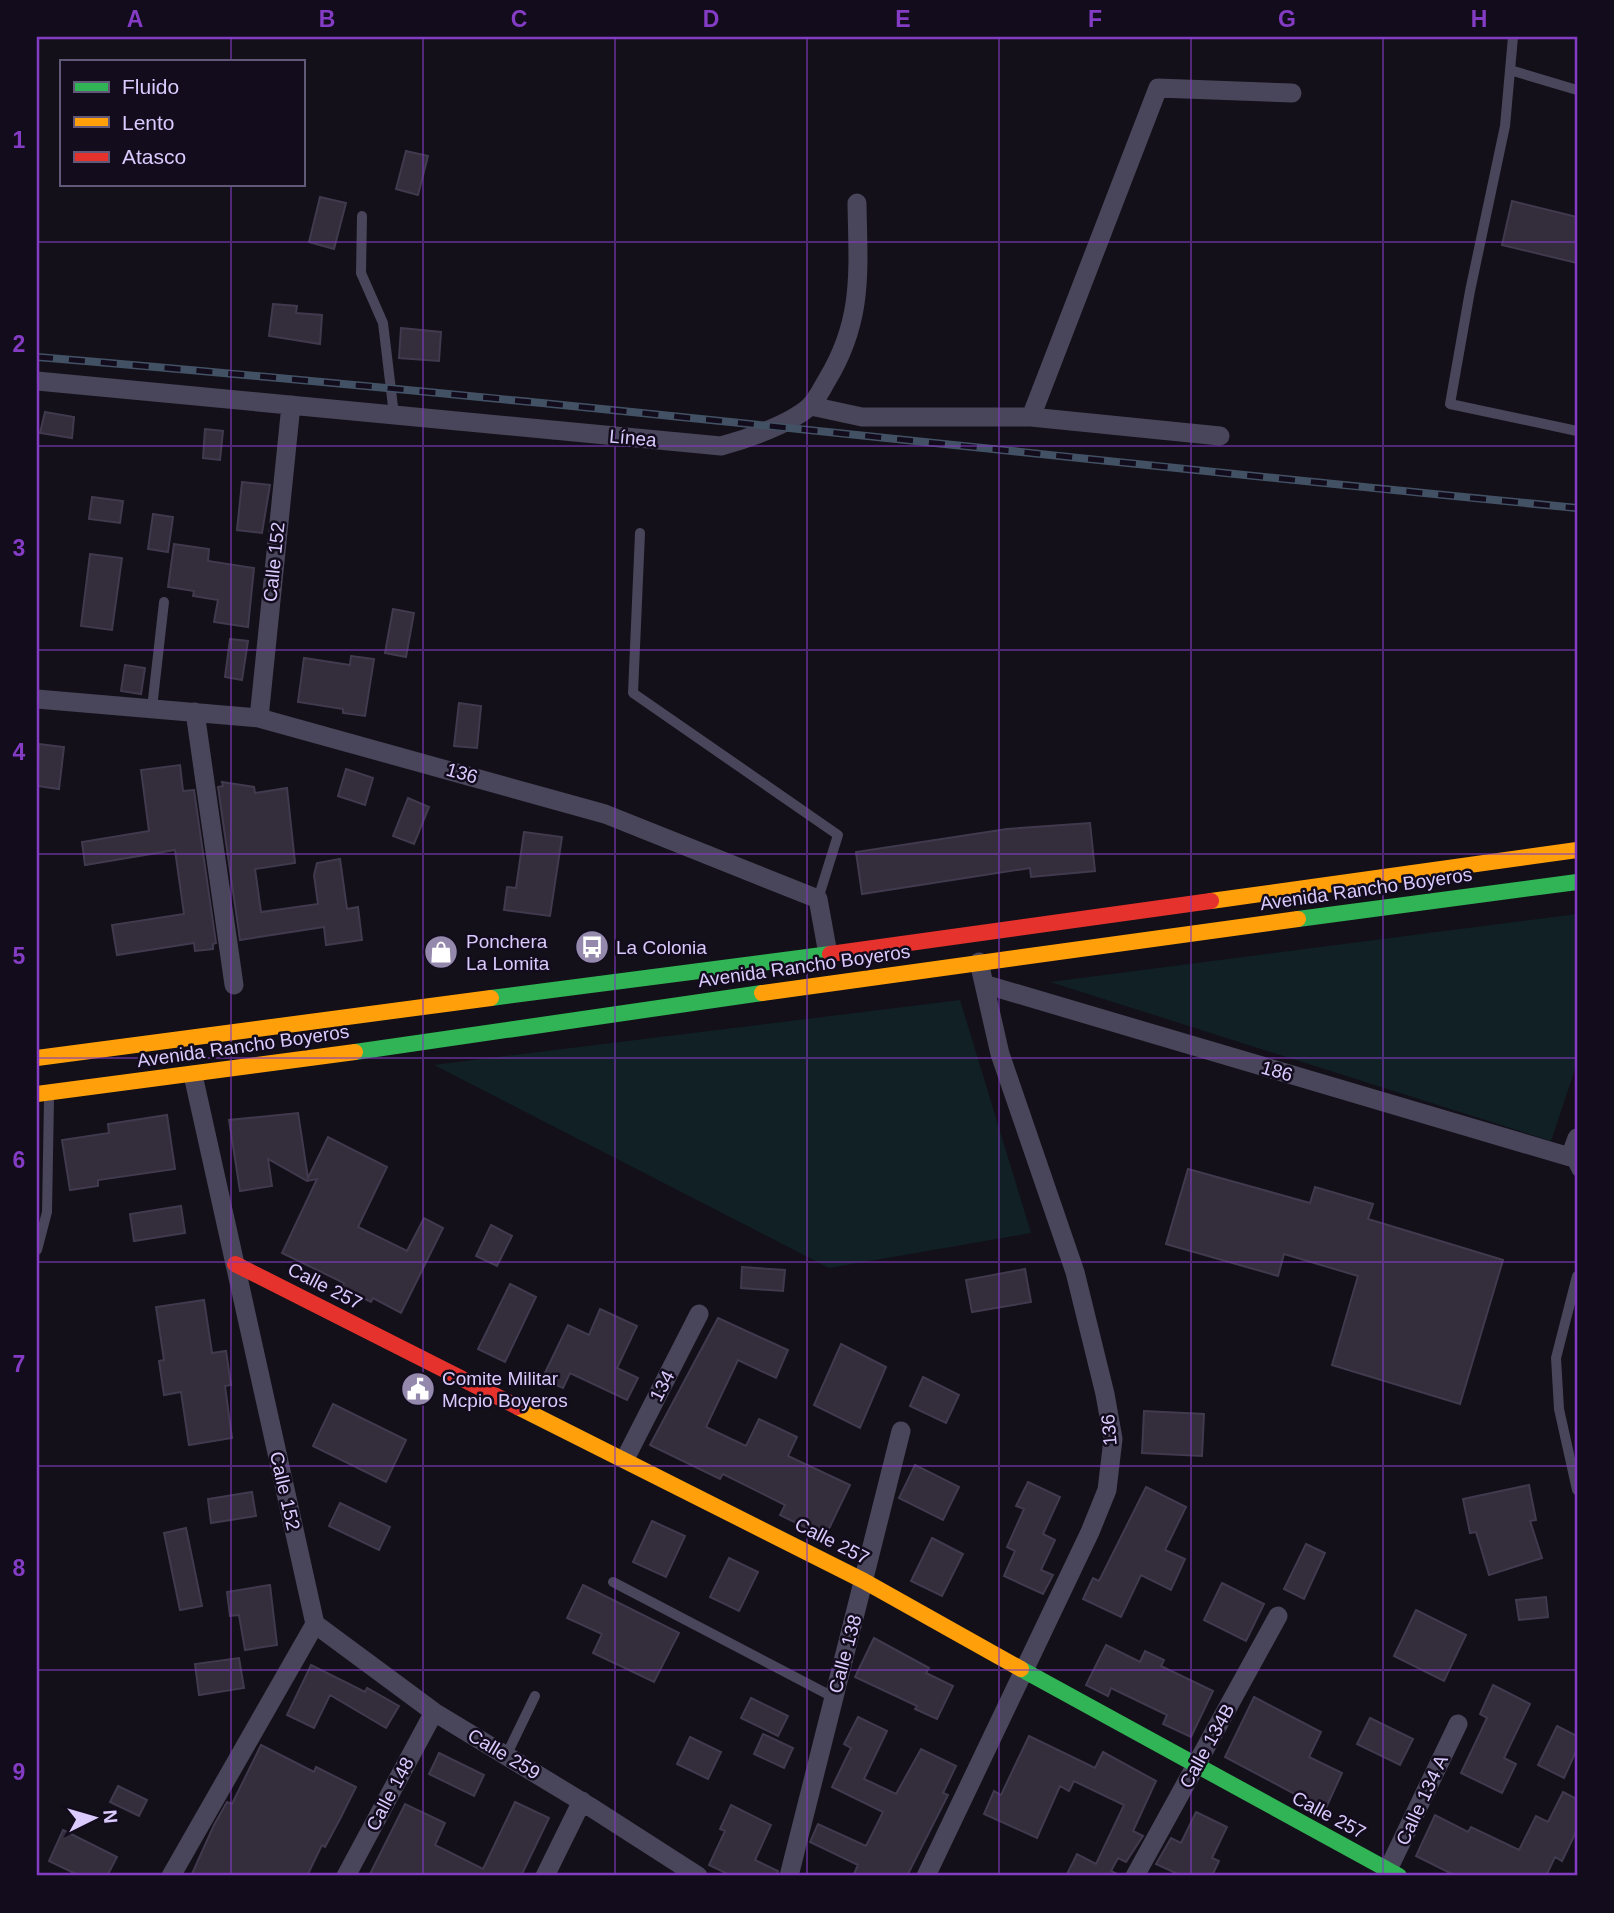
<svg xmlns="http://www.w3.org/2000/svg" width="1614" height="1913" font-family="Helvetica,sans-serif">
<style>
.green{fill:#102025}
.building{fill:#332d3c;stroke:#413a4e;stroke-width:2}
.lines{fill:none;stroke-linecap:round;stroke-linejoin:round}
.lane{stroke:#49455a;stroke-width:10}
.street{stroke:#49455a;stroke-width:19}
.fast{stroke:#30b455;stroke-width:16}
.slow{stroke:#ff9f0a;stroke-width:16}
.jam{stroke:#e5322d;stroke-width:16}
.rail-casing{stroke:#435164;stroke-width:8}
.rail{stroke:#120c1d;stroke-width:5;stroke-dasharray:16;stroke-linecap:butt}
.grid{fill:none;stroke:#843cc5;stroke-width:2;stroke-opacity:0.55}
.labels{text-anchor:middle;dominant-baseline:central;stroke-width:5;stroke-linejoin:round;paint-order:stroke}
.street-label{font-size:19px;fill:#dacafd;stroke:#120c1d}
.poi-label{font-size:19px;fill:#dacafd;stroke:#120c1d;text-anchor:start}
.neatline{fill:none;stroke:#843cc5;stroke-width:2.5}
.grid-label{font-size:23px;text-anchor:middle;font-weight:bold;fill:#843cc5}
</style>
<rect width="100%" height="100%" fill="#131019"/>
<path class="green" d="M 1577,914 L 1577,1063 L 1551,1141 L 1050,982 Z
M 960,1000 L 1031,1233 L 829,1268 L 434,1065 Z"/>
<path class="building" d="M 406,151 L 428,156 L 418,195 L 396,189 Z
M 320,197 L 346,203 L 334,249 L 309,242 Z
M 1512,201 L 1577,217 L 1577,263 L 1502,245 Z
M 273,304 L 297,306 L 296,313 L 322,315 L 320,344 L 269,336 Z
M 401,328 L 441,332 L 439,361 L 399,358 Z
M 45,412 L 74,417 L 72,438 L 40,433 Z
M 205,429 L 223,431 L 220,460 L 203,458 Z
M 242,482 L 270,485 L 262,533 L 237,530 Z
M 92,497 L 123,501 L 120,523 L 89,519 Z
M 153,514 L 173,517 L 168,552 L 148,549 Z
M 174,544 L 209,549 L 208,561 L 254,568 L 248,627 L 214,622 L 218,600 L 193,596 L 194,591 L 168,587 Z
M 90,554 L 122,558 L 112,630 L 81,626 Z
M 393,609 L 414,613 L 406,657 L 385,653 Z
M 230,639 L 248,641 L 242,680 L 225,677 Z
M 351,656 L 374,659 L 365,716 L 343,713 L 343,709 L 298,702 L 304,658 L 350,665 Z
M 125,665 L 145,668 L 141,694 L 121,691 Z
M 459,703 L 481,706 L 477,748 L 454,746 Z
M 39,744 L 64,747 L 59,789 L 37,786 Z
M 180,765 L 183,791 L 194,790 L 216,943 L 213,944 L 213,949 L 195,951 L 194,943 L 117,955 L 112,925 L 184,914 L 175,850 L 85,865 L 82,842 L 149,831 L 141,770 Z
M 346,769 L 373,778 L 365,805 L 338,796 Z
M 222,782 L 254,787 L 255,793 L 287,788 L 295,863 L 255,869 L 261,912 L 318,904 L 314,875 L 317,863 L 340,859 L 347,909 L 358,907 L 362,940 L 326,945 L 324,927 L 240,940 L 218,787 L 223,786 Z
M 408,798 L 429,807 L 414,844 L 393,836 Z
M 1090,823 L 1095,871 L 1031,877 L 1030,868 L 862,894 L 856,852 L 1007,829 Z
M 524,832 L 562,837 L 550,916 L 504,910 L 507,887 L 516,888 Z
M 298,1113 L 308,1178 L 328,1137 L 387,1167 L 358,1227 L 407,1251 L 424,1218 L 443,1228 L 401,1313 L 373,1298 L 371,1302 L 342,1288 L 344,1283 L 282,1253 L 317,1179 L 307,1181 L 268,1159 L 272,1186 L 240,1191 L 229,1120 Z
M 167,1115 L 175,1169 L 98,1180 L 98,1186 L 70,1190 L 62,1140 L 109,1133 L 108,1124 Z
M 1188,1169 L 1310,1203 L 1315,1187 L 1373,1204 L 1368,1219 L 1503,1260 L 1460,1404 L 1332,1365 L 1358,1276 L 1284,1254 L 1278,1276 L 1166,1244 Z
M 181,1206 L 185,1233 L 134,1241 L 130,1214 Z
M 491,1225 L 512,1236 L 497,1266 L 476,1256 Z
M 742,1267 L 785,1270 L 783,1291 L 741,1288 Z
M 1025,1269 L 1031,1302 L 972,1312 L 966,1280 Z
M 510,1284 L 536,1297 L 505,1362 L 478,1349 Z
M 204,1300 L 212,1353 L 226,1351 L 231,1385 L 225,1386 L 232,1438 L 189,1445 L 181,1392 L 164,1395 L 159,1361 L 164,1360 L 156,1307 Z
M 600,1309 L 637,1326 L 617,1368 L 638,1378 L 627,1400 L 570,1373 L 563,1388 L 542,1379 L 568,1325 L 589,1335 Z
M 718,1318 L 788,1350 L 776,1378 L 738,1360 L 706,1427 L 746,1446 L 759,1419 L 797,1437 L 788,1456 L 850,1485 L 825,1537 L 780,1515 L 785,1505 L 723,1474 L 720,1479 L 650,1445 Z
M 841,1344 L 886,1367 L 860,1428 L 814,1405 Z
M 923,1377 L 959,1395 L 946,1423 L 910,1406 Z
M 333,1404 L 406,1440 L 386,1482 L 313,1446 Z
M 1144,1411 L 1204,1414 L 1202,1456 L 1142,1453 Z
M 915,1465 L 959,1487 L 943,1520 L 899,1498 Z
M 1028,1482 L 1060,1497 L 1043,1534 L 1055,1540 L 1041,1570 L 1053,1575 L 1043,1594 L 1004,1576 L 1015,1551 L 1007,1547 L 1024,1509 L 1016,1506 Z
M 1529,1485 L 1536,1520 L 1530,1521 L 1542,1558 L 1489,1575 L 1476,1532 L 1470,1533 L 1463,1499 Z
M 1146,1487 L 1186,1507 L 1165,1550 L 1185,1559 L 1171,1590 L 1141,1575 L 1121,1617 L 1083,1599 L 1093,1578 L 1099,1581 Z
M 252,1492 L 256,1516 L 211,1523 L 208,1499 Z
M 340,1503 L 390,1527 L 379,1550 L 329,1526 Z
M 652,1521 L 685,1536 L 666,1577 L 633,1562 Z
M 186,1528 L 202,1606 L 180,1610 L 164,1533 Z
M 932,1538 L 963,1554 L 942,1596 L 911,1581 Z
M 1306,1544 L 1325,1553 L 1304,1599 L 1284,1589 Z
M 729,1558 L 758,1572 L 739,1611 L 710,1597 Z
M 1222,1583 L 1264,1604 L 1246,1641 L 1204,1620 Z
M 270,1585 L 277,1645 L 245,1650 L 239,1615 L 230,1616 L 227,1592 Z
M 583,1585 L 679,1633 L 654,1682 L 593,1653 L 602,1634 L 567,1618 Z
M 1546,1597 L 1548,1617 L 1519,1620 L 1516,1600 Z
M 1416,1610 L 1466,1635 L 1444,1681 L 1394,1656 Z
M 874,1638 L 929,1668 L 926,1673 L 953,1686 L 937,1719 L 915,1709 L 917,1706 L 855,1677 Z
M 1106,1645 L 1140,1662 L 1145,1651 L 1164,1660 L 1161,1666 L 1213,1691 L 1191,1737 L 1163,1724 L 1167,1715 L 1111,1688 L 1108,1696 L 1086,1685 Z
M 239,1658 L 244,1688 L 199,1695 L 195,1664 Z
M 311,1665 L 365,1692 L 367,1688 L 399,1706 L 386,1728 L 330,1695 L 314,1728 L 287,1715 Z
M 1493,1685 L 1530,1704 L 1504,1758 L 1516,1764 L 1502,1793 L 1461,1773 L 1487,1718 L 1480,1714 Z
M 1254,1697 L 1321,1732 L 1309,1757 L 1342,1773 L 1325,1810 L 1225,1757 Z
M 751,1698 L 788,1716 L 778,1736 L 741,1718 Z
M 858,1717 L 887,1731 L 864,1779 L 896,1794 L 921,1749 L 956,1766 L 943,1793 L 948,1795 L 907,1876 L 853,1876 L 858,1865 L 810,1842 L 818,1824 L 866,1846 L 883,1812 L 832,1787 L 851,1748 L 844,1744 Z
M 1370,1718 L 1413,1739 L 1400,1765 L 1357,1744 Z
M 1557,1726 L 1577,1736 L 1577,1749 L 1564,1778 L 1538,1765 Z
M 763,1734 L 793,1748 L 784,1768 L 754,1754 Z
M 1029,1736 L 1095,1768 L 1103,1752 L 1156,1781 L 1133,1831 L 1143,1836 L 1126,1862 L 1118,1858 L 1111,1871 L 1121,1876 L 1066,1876 L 1077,1854 L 1096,1864 L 1124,1805 L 1074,1781 L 1069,1791 L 1060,1786 L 1037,1838 L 984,1814 L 994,1791 L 1001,1795 Z
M 690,1737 L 721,1752 L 708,1779 L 677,1764 Z
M 261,1745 L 314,1772 L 316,1767 L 356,1787 L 340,1819 L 325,1847 L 322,1845 L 307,1876 L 191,1876 L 214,1825 L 227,1802 L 232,1804 Z
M 439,1753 L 484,1775 L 474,1796 L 429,1774 Z
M 118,1786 L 147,1800 L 139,1816 L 110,1802 Z
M 1563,1792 L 1577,1799 L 1577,1830 L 1562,1861 L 1555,1857 L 1546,1876 L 1456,1876 L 1416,1856 L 1435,1815 L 1468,1832 L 1471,1827 L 1519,1850 L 1536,1816 L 1548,1822 Z
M 515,1802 L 549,1818 L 521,1876 L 369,1876 L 405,1804 L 445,1823 L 435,1845 L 483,1869 Z
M 731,1805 L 771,1825 L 755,1860 L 778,1871 L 777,1876 L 732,1876 L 709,1865 L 725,1831 L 720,1829 Z
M 1196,1812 L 1227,1827 L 1212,1858 L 1219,1861 L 1212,1876 L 1182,1876 L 1156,1864 L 1171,1838 L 1181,1843 Z
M 63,1830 L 117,1857 L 107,1876 L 80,1876 L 49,1861 Z"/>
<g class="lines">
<path class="lane" d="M 1513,37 L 1505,126 L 1470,291 L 1450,404 L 1577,431
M 1510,70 L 1577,90
M 362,216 L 361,273 L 383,323 L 394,415
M 640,533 L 633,693 L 838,835 L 818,899
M 152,708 L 164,602
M 1570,1157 L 1577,1171
M 37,1250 L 47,1212 L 49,1099
M 1577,1276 L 1556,1358 L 1559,1409 L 1577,1490
M 613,1582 L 833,1697
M 506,1756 L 535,1696"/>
<path class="street" d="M 37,381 L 721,446 C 747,439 790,424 809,407 C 817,400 822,388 827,380 C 864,319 858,270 857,203
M 811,406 L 862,417 L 1031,417 L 1220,436
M 1031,417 L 1158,88 L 1292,93
M 37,699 L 259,718 L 605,814 L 818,899 L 828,954
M 195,712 L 234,985
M 259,718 L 291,405
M 984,984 L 1570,1157 L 1577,1138
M 625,1459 L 699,1314
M 315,1624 L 434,1712 L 589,1806 L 698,1876
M 171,1876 L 315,1624 L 193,1075
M 346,1876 L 434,1712
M 545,1876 L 582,1801
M 789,1876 L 901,1431
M 926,1876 L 1090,1532 L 1107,1490 L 1113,1439 L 1105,1394 L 1075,1272 L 1000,1054 L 979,962
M 1135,1876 L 1278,1616
M 1385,1876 L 1458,1724"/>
<path class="fast" d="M 1298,919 L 1577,882
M 491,998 L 830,954
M 355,1052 L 762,993
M 1021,1669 L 1399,1876"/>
<path class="slow" d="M 1211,901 L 1577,850
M 762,993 L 1298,919
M 37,1058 L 491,998
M 37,1094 L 355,1052
M 518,1407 L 864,1581 L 1021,1669"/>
<path class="jam" d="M 830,954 L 1211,901
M 235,1264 L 518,1407"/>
<g class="rail-casing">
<path id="rail" d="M 37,357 C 551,399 1064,459 1577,508"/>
</g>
<use href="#rail" class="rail"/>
</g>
<path class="grid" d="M 231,37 L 231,61M 423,37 L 423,1876M 615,37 L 615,1876M 807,37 L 807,1876M 999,37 L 999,1876M 1191,37 L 1191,1876M 1383,37 L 1383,1876M 231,184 L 231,1876M 37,242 L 1577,242M 37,446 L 1577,446M 37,650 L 1577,650M 37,854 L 1577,854M 37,1058 L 1577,1058M 37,1262 L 1577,1262M 37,1466 L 1577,1466M 37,1670 L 1577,1670"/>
<defs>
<g id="bus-disc" transform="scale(1.75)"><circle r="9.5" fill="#9489ad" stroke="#120c1d"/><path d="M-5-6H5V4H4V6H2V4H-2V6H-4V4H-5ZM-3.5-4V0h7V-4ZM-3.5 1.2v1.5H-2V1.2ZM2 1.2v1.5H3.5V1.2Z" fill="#fff"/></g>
<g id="shop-disc" transform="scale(1.75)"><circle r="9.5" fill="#9489ad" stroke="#120c1d"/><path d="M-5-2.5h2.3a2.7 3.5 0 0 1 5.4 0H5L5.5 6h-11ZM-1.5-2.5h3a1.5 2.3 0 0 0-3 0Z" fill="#fff"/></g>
<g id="civic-disc" transform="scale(1.75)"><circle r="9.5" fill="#9489ad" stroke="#120c1d"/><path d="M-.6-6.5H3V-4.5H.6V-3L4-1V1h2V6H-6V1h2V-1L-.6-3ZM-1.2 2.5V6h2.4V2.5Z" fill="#fff"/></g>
</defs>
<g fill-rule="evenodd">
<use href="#bus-disc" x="592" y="947"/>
<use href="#shop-disc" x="441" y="952"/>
<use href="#civic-disc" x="418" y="1389"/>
</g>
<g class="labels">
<g class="street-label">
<text transform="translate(633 438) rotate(5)">Línea</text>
<text transform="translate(274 562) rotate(-84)">Calle 152</text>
<text transform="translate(462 773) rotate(16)">136</text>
<text transform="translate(1366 889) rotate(-8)">Avenida Rancho Boyeros</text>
<text transform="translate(804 966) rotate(-8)">Avenida Rancho Boyeros</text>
<text transform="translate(243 1046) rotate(-8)">Avenida Rancho Boyeros</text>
<text transform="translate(1277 1071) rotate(16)">186</text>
<text transform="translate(325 1286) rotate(27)">Calle 257</text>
<text transform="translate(662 1386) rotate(-63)">134</text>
<text transform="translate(1109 1430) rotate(-95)">136</text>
<text transform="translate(285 1491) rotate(77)">Calle 152</text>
<text transform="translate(832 1541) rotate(27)">Calle 257</text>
<text transform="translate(845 1654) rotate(-75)">Calle 138</text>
<text transform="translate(1207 1746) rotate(-61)">Calle 134B</text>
<text transform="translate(504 1754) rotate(31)">Calle 259</text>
<text transform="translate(390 1794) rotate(-62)">Calle 148</text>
<text transform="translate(1422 1800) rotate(-65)">Calle 134 A</text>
<text transform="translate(1329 1815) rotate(28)">Calle 257</text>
</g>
<g class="poi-label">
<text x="466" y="941">Ponchera<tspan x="466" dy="22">La Lomita</tspan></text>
<text x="616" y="947">La Colonia</text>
<text x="442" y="1378">Comite Militar<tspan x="442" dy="22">Mcpio Boyeros</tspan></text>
</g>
</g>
<rect width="1614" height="1913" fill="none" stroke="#120c1d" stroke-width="77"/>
<rect x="60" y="60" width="245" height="126" fill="#120c1d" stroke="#625877" stroke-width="2"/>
<rect x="74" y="82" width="35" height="10" fill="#30b455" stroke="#625877" stroke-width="2"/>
<text x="122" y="94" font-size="21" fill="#dacafd">Fluido</text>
<rect x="74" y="117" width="35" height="10" fill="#ff9f0a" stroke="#625877" stroke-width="2"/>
<text x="122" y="130" font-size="21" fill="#dacafd">Lento</text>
<rect x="74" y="152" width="35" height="10" fill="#e5322d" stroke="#625877" stroke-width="2"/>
<text x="122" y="164" font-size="21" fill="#dacafd">Atasco</text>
<g transform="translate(94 1818) rotate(85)" stroke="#120c1d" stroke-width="5" paint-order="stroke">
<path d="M0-5L12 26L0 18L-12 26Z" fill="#dacafd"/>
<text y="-10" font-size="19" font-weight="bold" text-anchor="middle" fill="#dacafd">N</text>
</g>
<rect x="38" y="38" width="1538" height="1836" class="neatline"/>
<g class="grid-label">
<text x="135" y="27">A</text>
<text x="327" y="27">B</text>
<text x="519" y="27">C</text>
<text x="711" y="27">D</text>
<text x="903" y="27">E</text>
<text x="1095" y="27">F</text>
<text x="1287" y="27">G</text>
<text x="1479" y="27">H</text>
<text x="19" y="148">1</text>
<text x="19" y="352">2</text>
<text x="19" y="556">3</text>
<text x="19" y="760">4</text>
<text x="19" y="964">5</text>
<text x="19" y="1168">6</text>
<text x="19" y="1372">7</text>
<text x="19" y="1576">8</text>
<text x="19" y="1780">9</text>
</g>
</svg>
